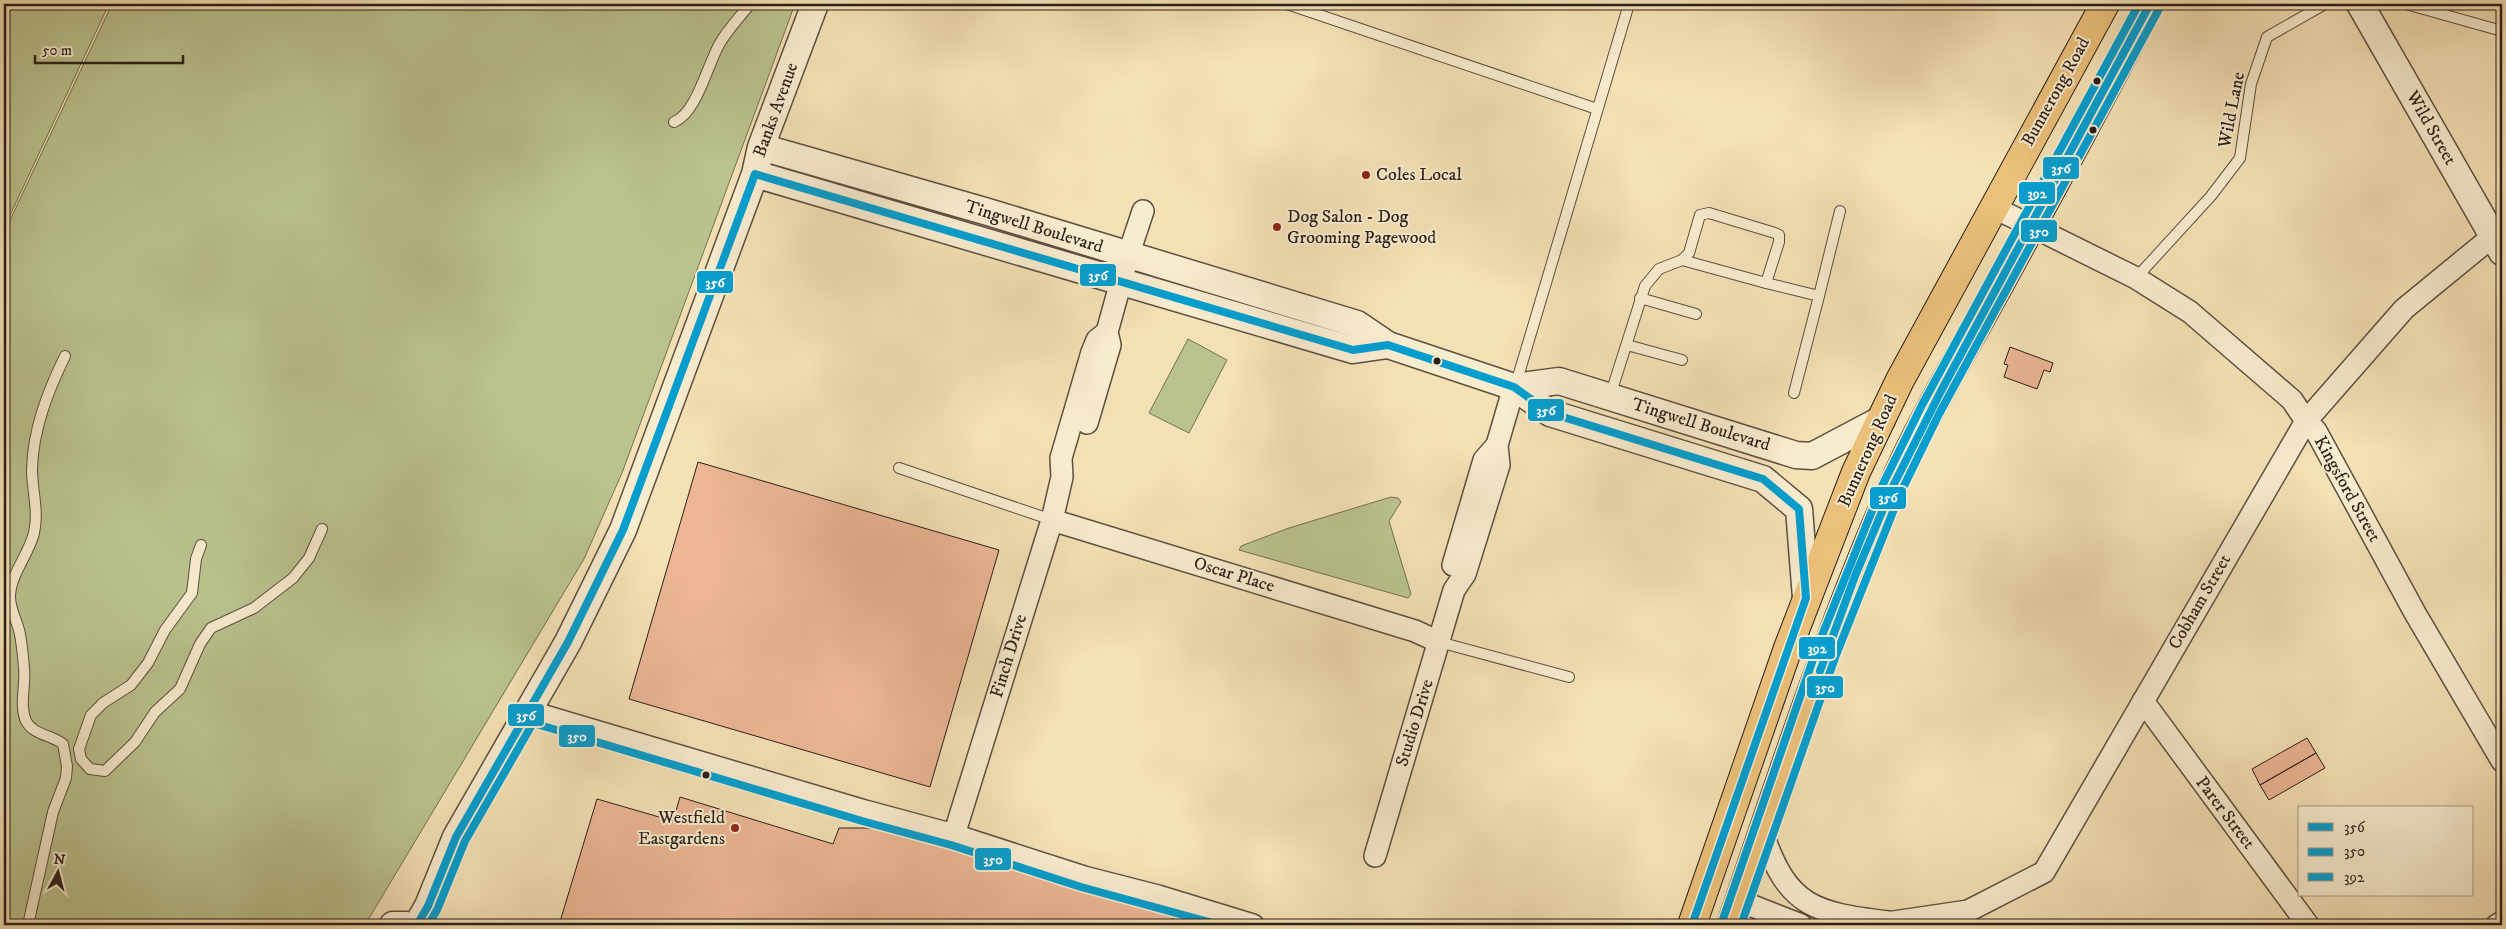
<svg xmlns="http://www.w3.org/2000/svg" width="2506" height="929" font-family="'IM FELL DW Pica',serif">
<style>
.green{fill:#bac38e;stroke:#727154}
.building{fill:#edb795;stroke:#2a1f1a}
.lines{fill:none;stroke-linecap:round;stroke-linejoin:round}
.service-casing{stroke:#5c5041;stroke-width:12}
.minor-casing{stroke:#5c5041;stroke-width:24}
.tertiary-casing{stroke:#5c5041;stroke-width:29}
.primary-casing{stroke:#2a1f1a;stroke-width:30}
.service{stroke:#f8eccf;stroke-width:10}
.minor{stroke:#f8eccf;stroke-width:21}
.tertiary{stroke:#f8eccf;stroke-width:26}
.primary{stroke:#eac07a;stroke-width:28}
.bus-1-casing{stroke:#f8eccf;stroke-width:11}
.bus-2-casing{stroke:#f8eccf;stroke-width:11}
.bus-3-casing{stroke:#f8eccf;stroke-width:11}
.bus-1{stroke:#069ecf;stroke-width:8}
.bus-2{stroke:#069ecf;stroke-width:8}
.bus-3{stroke:#069ecf;stroke-width:8}
.bus-dot{fill:#2a1f1a;stroke:#f8eccf;stroke-width:2}
.poi-dot{fill:#8f2418;stroke:#f8eccf;stroke-width:2}
.labels{text-anchor:middle;dominant-baseline:central;stroke-width:4;stroke-linejoin:round;paint-order:stroke}
.street-label{font-size:18px;fill:#2a1f1a;stroke:#f8eccf}
.poi-label{font-size:18px;fill:#2a1f1a;stroke:#f8eccf;text-anchor:start}
.line-badge{stroke:#f8eccf;stroke-width:2}
.badge-label{font-size:14px;text-anchor:middle;font-weight:bold;fill:#fff}
</style>
<rect width="100%" height="100%" fill="#f4e1b5"/>
<filter id="stains"><feTurbulence type="fractalNoise" baseFrequency=".004" numOctaves="4"/><feColorMatrix values="0 0 0 0 .2 0 0 0 0 .09 0 0 0 0 .02 0 0 0 .5 -.17"/></filter>
<radialGradient id="worn" r=".72"><stop offset=".6" stop-color="#630" stop-opacity="0"/><stop offset="1" stop-color="#630" stop-opacity=".3"/></radialGradient>
<path class="green" d="M 4,4 L 109,4 L 4,228 Z
M 112,4 L 795,4 L 622,473 L 584,559 L 365,925 L 4,925 L 4,233 Z
M 1188,339 L 1227,360 L 1189,433 L 1149,413 Z
M 1391,497 L 1398,498 L 1401,502 L 1389,521 L 1411,594 L 1408,598 L 1239,550 L 1241,546 L 1289,528 Z"/>
<path class="building" d="M 2010,347 L 2053,363 L 2050,372 L 2044,370 L 2037,389 L 2004,377 L 2008,365 L 2004,364 Z
M 698,462 L 999,550 L 930,787 L 629,699 Z
M 2307,738 L 2316,753 L 2260,785 L 2252,769 Z
M 2316,753 L 2325,768 L 2269,800 L 2260,785 Z
M 680,797 L 833,844 L 839,828 L 889,828 L 1180,907 L 1175,925 L 559,925 L 597,799 L 673,821 Z"/>
<g class="lines">
<g class="service-casing">
<path id="service" d="M 1206,4 L 1207,4
M 1287,4 L 1597,109
M 2406,4 L 2502,31
M 674,122 C 697,113 708,63 720,43 C 728,29 740,17 750,4
M 1682,260 L 1766,283
M 2136,278 L 2211,196 L 2240,158 L 2251,84 L 2267,37 L 2325,4
M 1819,296 L 1840,211
M 1640,298 L 1696,314
M 1627,345 L 1682,360
M 1515,387 L 1629,4
M 1610,396 L 1645,286 L 1659,269 L 1682,260 L 1689,253 L 1700,215 L 1709,213 L 1775,233 L 1779,235 L 1779,242 L 1766,283 L 1819,296 L 1794,393
M 899,468 L 1052,520
M 201,545 L 196,559 L 192,593 L 165,630 L 148,663 L 131,685 L 103,703 L 91,715 L 79,749 L 81,759 L 90,769 L 105,771 L 135,742 L 155,712 L 180,689 L 200,644 L 211,628 L 254,608 L 293,578 L 309,558 L 322,529
M 1439,642 L 1569,677
M 28,925 L 53,812 L 66,778 L 67,766 L 63,744 C 52,735 33,735 26,721 C 19,705 26,685 24,668 C 23,655 22,642 19,630 C 16,619 10,608 10,597 C 10,575 29,554 34,533 C 39,511 32,491 32,469 C 33,429 48,391 65,356
M 1173,925 L 1176,923 L 1185,925"/>
</g>
<g class="minor-casing">
<path id="minor" d="M 1993,207 L 2136,278 L 2190,312 L 2292,400 L 2306,421 L 2316,431 L 2415,613 L 2502,761
M 1087,423 L 1110,345 L 1107,332 L 1128,256 L 1143,211
M 1052,520 L 1415,631 L 1439,642
M 1453,565 L 1484,460 L 1497,445
M 2143,701 L 2308,925
M 528,711 L 865,811 L 954,835 L 1084,877 L 1158,896 L 1253,925
M 1763,834 C 1788,908 1816,913 1888,922
M 954,835 L 1052,520 L 1062,477 L 1061,458 L 1092,352 L 1097,340 L 1107,332
M 1375,856 L 1454,590 L 1465,574 L 1499,465 L 1497,445 L 1514,387
M 1740,901 L 1801,925
M 1873,925 L 1968,911 L 2044,872 L 2306,421 L 2404,309 L 2487,241 L 2502,231
M 2497,925 L 2502,922"/>
</g>
<g class="tertiary-casing">
<path id="tertiary" d="M 2360,4 L 2502,252
M 761,147 L 988,212 L 1357,324 L 1388,345 L 1514,387 L 1550,413 L 1763,479 L 1799,509 L 1806,598
M 755,174 L 1353,350 L 1388,345
M 1514,387 L 1559,381 L 1796,455 L 1812,456 L 1882,419
M 393,925 L 406,925
M 417,925 L 428,906 L 456,837 L 568,642 L 623,530 L 755,174 L 761,147 L 815,4"/>
</g>
<g class="primary-casing">
<path id="primary" d="M 1692,925 L 1788,648 L 1856,472 L 1900,380 L 2105,4
M 1731,925 C 1781,779 1829,631 1891,490 C 1923,417 1965,348 2003,278 C 2053,187 2102,96 2150,4"/>
</g>
<use href="#service" class="service"/>
<use href="#minor" class="minor"/>
<use href="#tertiary" class="tertiary"/>
<use href="#primary" class="primary"/>
<g class="bus-1-casing">
<path id="bus-1" d="M 1820,671 L 1855,576 L 1892,488 L 1941,391 L 2150,4
M 417,925 L 428,906 L 456,837 L 568,642 L 623,530 L 755,174 L 1353,350 L 1388,345 L 1514,387 L 1550,413 L 1763,479 L 1799,509 L 1806,598 L 1692,925"/>
</g>
<g class="bus-2-casing">
<path id="bus-2" d="M 428,925 L 437,910 L 465,841 L 533,723 L 862,821 L 951,845 L 1081,887 L 1220,925
M 1741,925 L 1836,655 L 1900,494 L 1939,414 L 2159,9"/>
</g>
<g class="bus-3-casing">
<path id="bus-3" d="M 1722,922 L 1817,648 L 1882,486 L 1922,405 L 2139,4"/>
</g>
<use href="#bus-1" class="bus-1"/>
<use href="#bus-2" class="bus-2"/>
<use href="#bus-3" class="bus-3"/>
</g>
<g class="bus-dot">
<circle cx="2097" cy="81" r="4.5"/>
<circle cx="2093" cy="130" r="4.5"/>
<circle cx="1437" cy="361" r="4.5"/>
<circle cx="706" cy="775" r="4.5"/>
</g>
<g class="poi-dot">
<circle cx="1366" cy="175" r="5"/>
<circle cx="1277" cy="227" r="5"/>
<circle cx="735" cy="828" r="5"/>
</g>
<g class="labels">
<g class="street-label">
<text transform="translate(2056 92) rotate(-61)">Bunnerong Road</text>
<text transform="translate(776 110) rotate(-70)">Banks Avenue</text>
<text transform="translate(2232 110) rotate(-79)">Wild Lane</text>
<text transform="translate(2431 128) rotate(60)">Wild Street</text>
<text transform="translate(1034 227) rotate(17)">Tingwell Boulevard</text>
<text transform="translate(1701 425) rotate(17)">Tingwell Boulevard</text>
<text transform="translate(1868 451) rotate(-66)">Bunnerong Road</text>
<text transform="translate(2347 489) rotate(61)">Kingsford Street</text>
<text transform="translate(1234 575) rotate(17)">Oscar Place</text>
<text transform="translate(2200 602) rotate(-60)">Cobham Street</text>
<text transform="translate(1009 656) rotate(-73)">Finch Drive</text>
<text transform="translate(1415 723) rotate(-73)">Studio Drive</text>
<text transform="translate(2225 813) rotate(53)">Parer Street</text>
</g>
<g class="poi-label">
<text x="1376" y="175">Coles Local</text>
<text x="1287" y="217">Dog Salon - Dog<tspan x="1287" dy="21">Grooming Pagewood</tspan></text>
<text x="725" y="818" text-anchor="end">Westfield<tspan x="725" dy="21">Eastgardens</tspan></text>
</g>
</g>
<g class="line-badge">
<rect x="2042" y="156" width="38" height="24" rx="5" fill="#069ecf"/>
<rect x="2018" y="181" width="38" height="24" rx="5" fill="#069ecf"/>
<rect x="2020" y="219" width="38" height="24" rx="5" fill="#069ecf"/>
<rect x="1079" y="263" width="38" height="24" rx="5" fill="#069ecf"/>
<rect x="696" y="270" width="38" height="24" rx="5" fill="#069ecf"/>
<rect x="1527" y="398" width="38" height="24" rx="5" fill="#069ecf"/>
<rect x="1869" y="486" width="38" height="24" rx="5" fill="#069ecf"/>
<rect x="1798" y="636" width="38" height="24" rx="5" fill="#069ecf"/>
<rect x="1806" y="675" width="38" height="24" rx="5" fill="#069ecf"/>
<rect x="507" y="703" width="38" height="24" rx="5" fill="#069ecf"/>
<rect x="558" y="724" width="38" height="24" rx="5" fill="#069ecf"/>
<rect x="974" y="847" width="38" height="24" rx="5" fill="#069ecf"/>
</g>
<g class="badge-label">
<text x="2061" y="173">356</text>
<text x="2037" y="198">392</text>
<text x="2039" y="236">350</text>
<text x="1098" y="280">356</text>
<text x="715" y="287">356</text>
<text x="1546" y="415">356</text>
<text x="1888" y="502">356</text>
<text x="1817" y="653">392</text>
<text x="1825" y="692">350</text>
<text x="526" y="720">356</text>
<text x="577" y="741">350</text>
<text x="993" y="864">350</text>
</g>
<rect width="2506" height="929" fill="none" stroke="#f4e1b5" stroke-width="20"/>
<rect x="5" y="5" width="2496" height="919" fill="none" stroke="#2a1f1a" stroke-width="2.5"/>
<rect x="10" y="10" width="2486" height="909" fill="none" stroke="#2a1f1a"/>
<rect x="2298" y="806" width="175" height="90" fill="#f8eccf" stroke="#a69a87"/>
<rect x="2308" y="823" width="25" height="8" fill="#069ecf" stroke="#a69a87"/>
<text x="2344" y="832" font-size="15" fill="#2a1f1a">356</text>
<rect x="2308" y="848" width="25" height="8" fill="#069ecf" stroke="#a69a87"/>
<text x="2344" y="856" font-size="15" fill="#2a1f1a">350</text>
<rect x="2308" y="873" width="25" height="8" fill="#069ecf" stroke="#a69a87"/>
<text x="2344" y="882" font-size="15" fill="#2a1f1a">392</text>
<g transform="translate(58 872) rotate(7)" stroke="#f8eccf" stroke-width="4" paint-order="stroke">
<path d="M0-4L9 19L0 12L-9 19Z" fill="#2a1f1a"/>
<text y="-8" font-size="14" font-weight="bold" text-anchor="middle" fill="#2a1f1a">N</text>
</g>
<path d="M35 55v8h148v-8" fill="none" stroke="#2a1f1a" stroke-width="2.5"/>
<text x="42" y="55" font-size="15" fill="#2a1f1a" stroke="#f8eccf" stroke-width="4" paint-order="stroke">50 m</text>
<rect width="100%" height="100%" filter="url(#stains)"/>
<rect width="100%" height="100%" fill="url(#worn)"/>
</svg>
